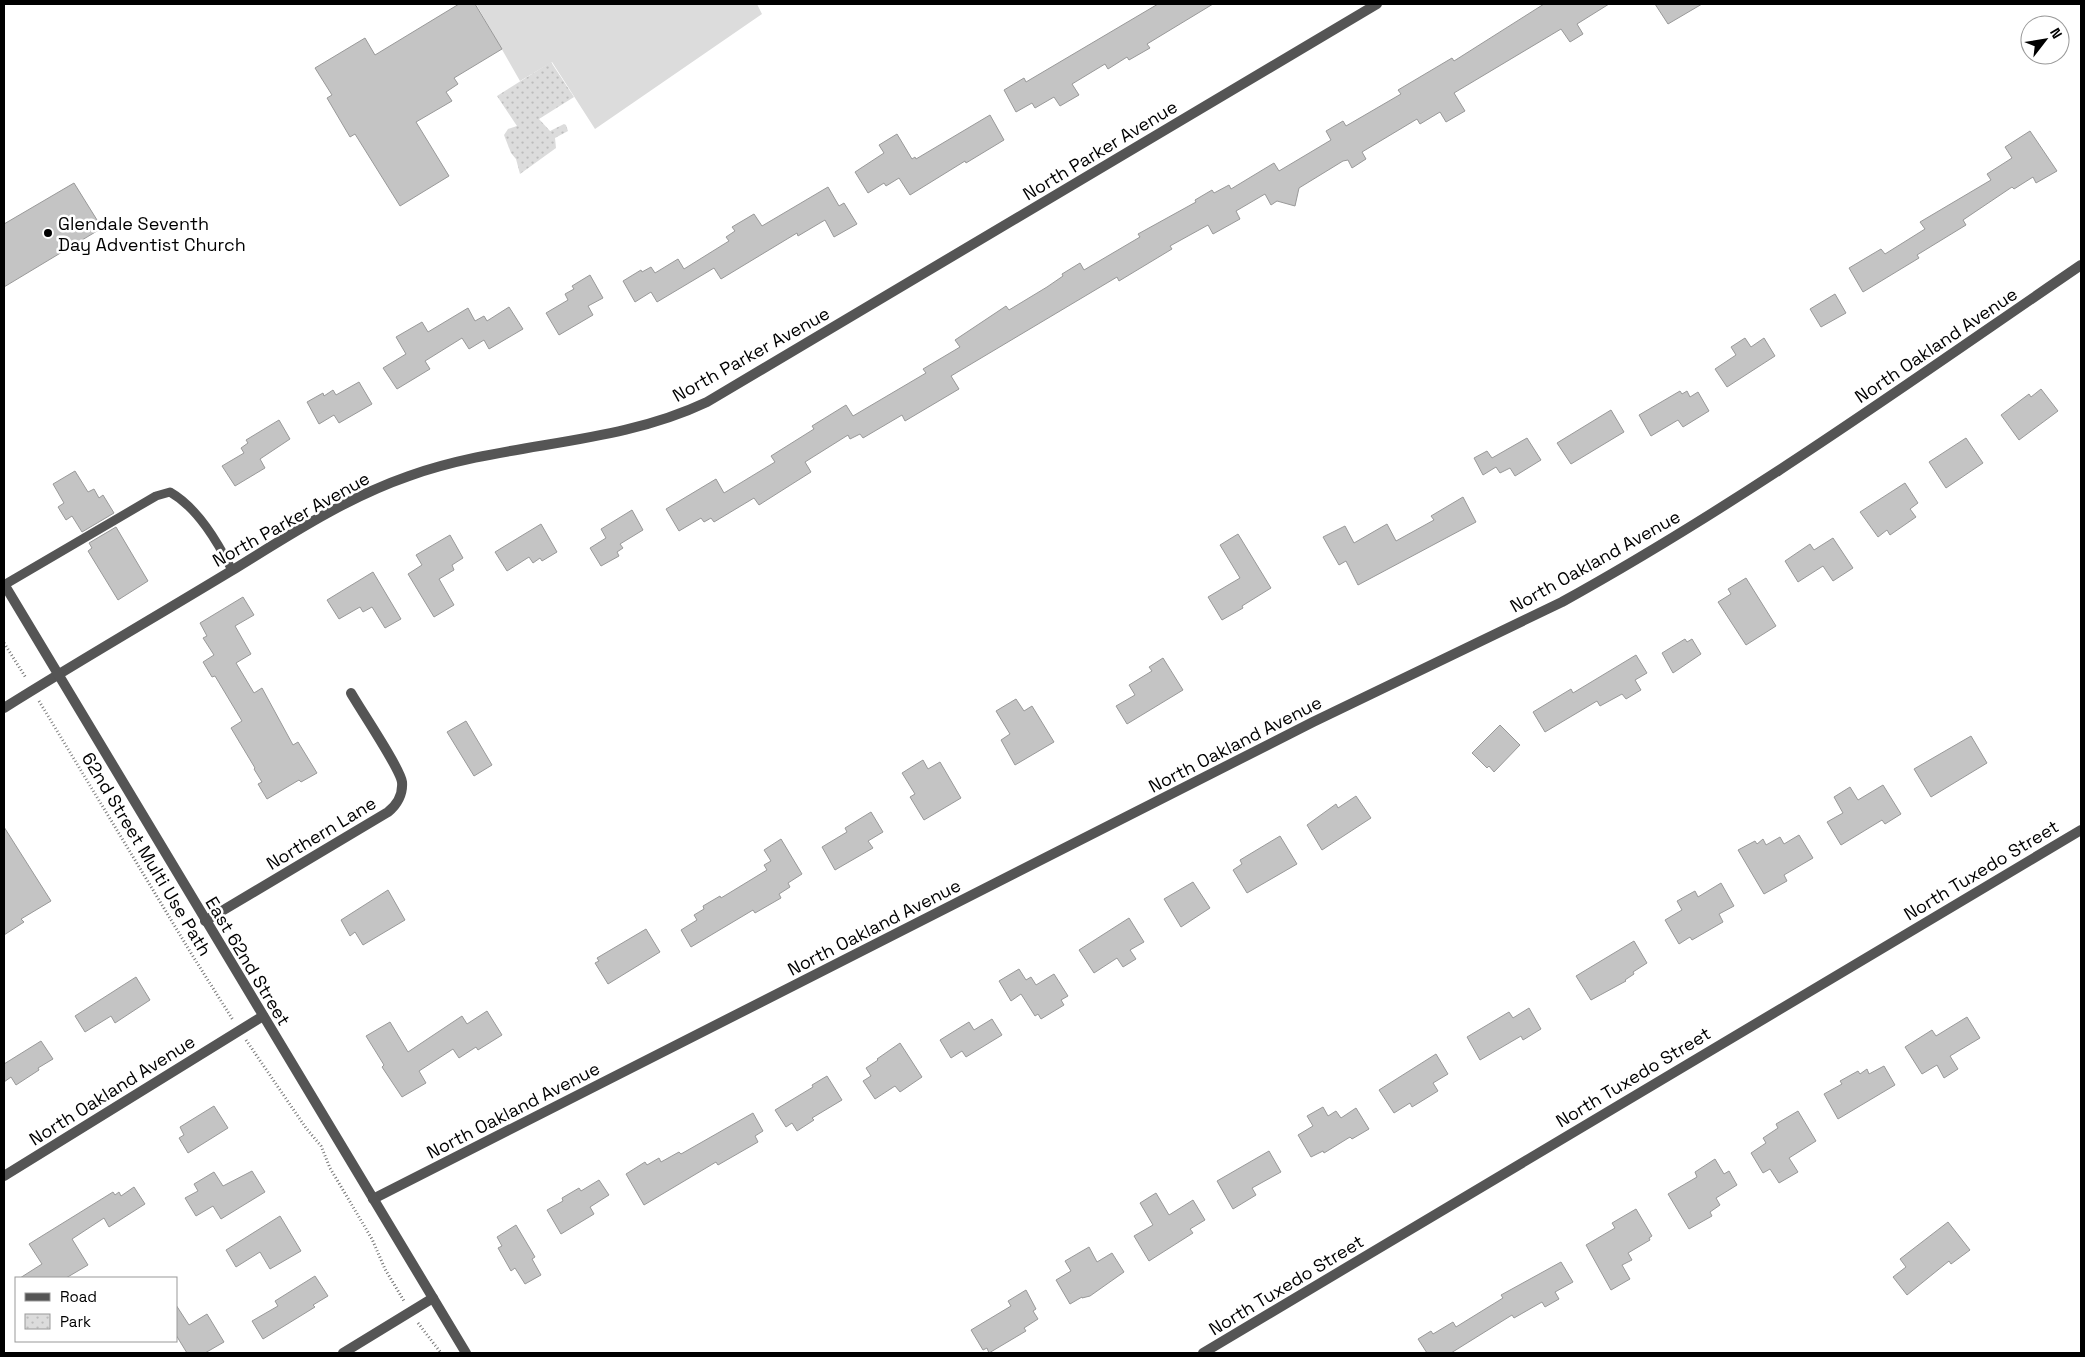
<svg xmlns="http://www.w3.org/2000/svg" width="2085" height="1357" font-family="'Space Grotesk',sans-serif">
<style>
.grass{fill:#dcdcdc}
.park{fill:url(#park-dots)}
.building{fill:#c4c4c4;stroke:#999}
.lines{fill:none;stroke-linecap:round;stroke-linejoin:round}
.path{stroke:#777;stroke-width:3;stroke-dasharray:1 2.5;stroke-linecap:butt}
.service{stroke:#555;stroke-width:9}
.minor{stroke:#555;stroke-width:10}
.tertiary{stroke:#555;stroke-width:10}
.poi-dot{fill:#000;stroke:#fff;stroke-width:2}
.labels{text-anchor:middle;dominant-baseline:central;stroke-width:5;stroke-linejoin:round;paint-order:stroke}
.street-label{font-size:18px;fill:#000;stroke:#fff}
.poi-label{font-size:18px;fill:#000;stroke:#fff;text-anchor:start}
</style>
<defs>
<pattern id="park-dots" width="8" height="8" patternUnits="userSpaceOnUse" patternTransform="scale(1.25)"><rect width="8" height="8" fill="#dcdcdc"/><path d="M2 2h.1M6 6h.1" fill="none" stroke="#bbb" stroke-width="1.8" stroke-linecap="round"/></pattern>
</defs>
<rect width="100%" height="100%" fill="#fff"/>
<path class="grass" d="M 476,4 L 757,4 L 762,14 L 595,129 L 552,62 L 520,81 Z"/>
<path class="park" d="M 551,62 L 574,97 L 539,119 L 550,131 L 564,124 L 566,125 L 568,131 L 555,138 L 556,148 L 520,174 L 516,159 L 511,153 L 504,135 L 508,129 L 517,126 L 497,96 Z"/>
<path class="building" d="M 459,4 L 475,4 L 502,49 L 454,78 L 458,84 L 446,92 L 452,101 L 416,122 L 449,176 L 400,206 L 355,134 L 350,137 L 327,98 L 332,95 L 315,68 L 365,38 L 375,55 Z
M 1158,4 L 1213,4 L 1147,44 L 1150,48 L 1129,60 L 1127,57 L 1108,69 L 1105,64 L 1072,84 L 1079,95 L 1060,106 L 1054,97 L 1035,108 L 1032,103 L 1016,112 L 1004,90 L 1024,78 L 1026,82 Z
M 1544,4 L 1609,4 L 1577,24 L 1583,34 L 1570,42 L 1561,29 L 1454,93 L 1465,111 L 1446,122 L 1440,112 L 1420,124 L 1417,119 L 1362,152 L 1366,159 L 1352,168 L 1348,160 L 1343,161 L 1299,188 L 1295,206 L 1277,201 L 1271,205 L 1265,194 L 1236,211 L 1240,219 L 1213,234 L 1208,225 L 1170,246 L 1172,249 L 1119,281 L 1117,277 L 951,376 L 959,389 L 905,421 L 902,415 L 863,438 L 860,434 L 850,439 L 848,435 L 805,462 L 811,472 L 759,505 L 754,498 L 714,522 L 711,518 L 704,522 L 701,518 L 679,531 L 666,509 L 716,479 L 724,493 L 775,462 L 771,456 L 814,429 L 812,426 L 846,405 L 853,416 L 926,373 L 923,369 L 960,347 L 955,340 L 1006,306 L 1009,310 L 1047,287 L 1063,276 L 1062,274 L 1080,263 L 1084,270 L 1140,237 L 1138,234 L 1196,202 L 1195,200 L 1212,190 L 1214,193 L 1229,185 L 1231,189 L 1274,163 L 1279,171 L 1331,140 L 1326,131 L 1343,121 L 1346,126 L 1401,94 L 1398,90 L 1452,58 L 1454,61 Z
M 1655,4 L 1702,4 L 1668,24 Z
M 990,115 L 1004,140 L 966,163 L 965,161 L 910,195 L 899,178 L 886,186 L 884,183 L 868,193 L 855,172 L 884,153 L 879,145 L 897,134 L 912,159 L 915,157 L 916,159 Z
M 2030,131 L 2057,171 L 2036,183 L 2033,177 L 2014,189 L 2012,187 L 1963,220 L 1966,225 L 1917,255 L 1919,258 L 1863,292 L 1849,268 L 1881,249 L 1885,254 L 1925,229 L 1920,222 L 1991,180 L 1987,174 L 2012,158 L 2005,147 Z
M 74,183 L 102,228 L 4,287 L 4,224 Z
M 828,187 L 839,206 L 844,203 L 857,224 L 834,237 L 825,220 L 798,236 L 797,233 L 721,279 L 714,268 L 657,302 L 651,292 L 635,302 L 623,281 L 641,270 L 642,272 L 651,267 L 655,273 L 678,259 L 684,269 L 729,241 L 726,237 L 735,231 L 732,227 L 754,214 L 762,226 Z
M 590,275 L 603,298 L 588,306 L 593,315 L 559,335 L 546,313 L 568,300 L 565,294 L 574,289 L 572,286 Z
M 1835,294 L 1846,313 L 1821,327 L 1810,309 Z
M 509,307 L 523,329 L 489,349 L 484,340 L 469,349 L 462,338 L 425,361 L 430,369 L 397,389 L 383,368 L 406,354 L 396,337 L 422,322 L 428,332 L 468,308 L 475,321 L 484,316 L 487,321 Z
M 1745,338 L 1751,347 L 1764,338 L 1775,356 L 1727,387 L 1715,369 L 1736,355 L 1731,347 Z
M 359,382 L 372,404 L 339,423 L 334,415 L 319,424 L 307,402 L 323,393 L 324,396 L 333,390 L 336,395 Z
M 2041,389 L 2058,411 L 2019,440 L 2001,415 L 2029,394 L 2031,397 Z
M 1680,391 L 1682,394 L 1687,391 L 1690,397 L 1698,392 L 1709,411 L 1683,427 L 1678,420 L 1651,436 L 1639,415 Z
M 1611,410 L 1624,432 L 1571,464 L 1557,443 Z
M 279,420 L 290,439 L 260,459 L 265,468 L 235,486 L 222,466 L 244,453 L 241,448 L 248,443 L 246,440 Z
M 1527,438 L 1541,460 L 1515,476 L 1510,468 L 1500,473 L 1496,467 L 1483,475 L 1474,458 L 1487,451 L 1492,458 Z
M 1966,438 L 1983,463 L 1946,488 L 1929,462 Z
M 75,471 L 88,492 L 94,489 L 99,498 L 103,495 L 114,513 L 82,532 L 72,516 L 66,520 L 58,507 L 64,503 L 53,484 Z
M 1905,483 L 1918,503 L 1910,509 L 1916,517 L 1890,535 L 1887,530 L 1878,537 L 1860,512 Z
M 1463,497 L 1476,522 L 1358,585 L 1346,561 L 1339,565 L 1323,537 L 1345,526 L 1354,543 L 1387,524 L 1396,541 L 1434,520 L 1431,516 Z
M 632,510 L 643,530 L 620,544 L 623,548 L 617,552 L 619,556 L 601,566 L 590,548 L 606,538 L 601,529 Z
M 541,524 L 557,552 L 542,561 L 540,558 L 533,563 L 529,557 L 507,571 L 495,552 Z
M 116,527 L 148,581 L 118,600 L 88,551 L 92,548 L 89,543 Z
M 1238,534 L 1271,588 L 1242,606 L 1243,608 L 1222,620 L 1208,597 L 1240,578 L 1220,545 Z
M 450,535 L 463,558 L 452,565 L 454,570 L 439,579 L 454,605 L 434,617 L 408,574 L 422,565 L 416,555 Z
M 1833,538 L 1853,568 L 1833,581 L 1823,566 L 1798,582 L 1785,561 L 1810,544 L 1814,550 Z
M 373,572 L 401,619 L 385,628 L 372,607 L 363,612 L 360,607 L 339,619 L 327,600 Z
M 1746,578 L 1776,626 L 1746,645 L 1718,602 L 1731,594 L 1728,589 Z
M 243,597 L 254,615 L 235,626 L 251,654 L 236,663 L 254,693 L 262,688 L 293,745 L 298,742 L 317,773 L 301,782 L 299,780 L 267,799 L 258,784 L 262,782 L 254,769 L 255,768 L 231,728 L 242,721 L 215,676 L 212,677 L 203,662 L 214,655 L 203,638 L 207,636 L 200,623 Z
M 1685,639 L 1687,642 L 1692,639 L 1701,654 L 1673,673 L 1662,653 Z
M 1636,655 L 1647,673 L 1635,680 L 1641,690 L 1626,699 L 1622,694 L 1600,706 L 1597,701 L 1545,732 L 1533,712 L 1571,689 L 1573,693 Z
M 1163,658 L 1183,690 L 1127,724 L 1116,706 L 1135,695 L 1129,685 L 1152,671 L 1149,667 Z
M 1016,699 L 1024,711 L 1032,706 L 1054,742 L 1015,765 L 1001,740 L 1010,734 L 996,711 Z
M 466,721 L 492,765 L 474,776 L 447,732 Z
M 1500,725 L 1520,745 L 1494,772 L 1489,766 L 1487,768 L 1472,753 Z
M 1971,736 L 1987,763 L 1931,797 L 1914,769 Z
M 923,760 L 928,769 L 940,762 L 961,798 L 924,820 L 910,797 L 915,794 L 902,773 Z
M 1883,785 L 1901,814 L 1885,824 L 1882,820 L 1841,845 L 1827,822 L 1843,813 L 1834,797 L 1850,787 L 1858,800 Z
M 1356,796 L 1371,818 L 1322,850 L 1307,825 L 1336,804 L 1338,808 Z
M 871,812 L 883,832 L 868,841 L 873,848 L 835,870 L 822,847 L 847,832 L 845,828 Z
M 4,827 L 51,901 L 21,919 L 24,922 L 4,935 Z
M 1799,835 L 1813,858 L 1784,875 L 1787,881 L 1764,894 L 1738,850 L 1755,841 L 1757,844 L 1763,839 L 1766,845 L 1780,837 L 1784,844 Z
M 1280,836 L 1297,864 L 1247,893 L 1233,870 L 1242,864 L 1240,860 Z
M 781,839 L 802,874 L 788,883 L 790,887 L 779,894 L 781,898 L 755,913 L 753,910 L 691,947 L 681,930 L 697,920 L 694,915 L 704,909 L 703,906 L 720,896 L 721,898 L 767,870 L 764,865 L 771,861 L 764,850 Z
M 1193,882 L 1210,908 L 1181,927 L 1164,899 Z
M 1721,883 L 1734,906 L 1719,914 L 1723,922 L 1692,940 L 1690,937 L 1679,944 L 1665,920 L 1682,910 L 1677,901 L 1695,891 L 1698,897 Z
M 388,890 L 405,920 L 363,945 L 355,932 L 350,936 L 341,920 Z
M 1129,918 L 1144,942 L 1130,950 L 1136,959 L 1123,967 L 1117,958 L 1094,973 L 1079,950 Z
M 646,929 L 660,952 L 608,984 L 595,963 L 599,961 L 597,958 Z
M 1634,941 L 1647,963 L 1633,972 L 1634,974 L 1625,980 L 1626,981 L 1591,1000 L 1576,976 Z
M 1019,969 L 1026,980 L 1031,977 L 1036,985 L 1054,974 L 1068,996 L 1061,1000 L 1064,1005 L 1041,1019 L 1038,1014 L 1035,1016 L 1021,994 L 1011,1001 L 999,981 Z
M 136,977 L 150,1000 L 115,1023 L 111,1016 L 85,1032 L 75,1016 Z
M 1529,1008 L 1541,1029 L 1523,1040 L 1521,1036 L 1480,1060 L 1467,1037 L 1509,1012 L 1513,1018 Z
M 487,1011 L 502,1035 L 478,1050 L 476,1047 L 459,1058 L 453,1049 L 419,1071 L 426,1083 L 402,1097 L 382,1067 L 384,1065 L 366,1036 L 390,1022 L 408,1052 L 462,1016 L 467,1024 Z
M 1967,1017 L 1980,1038 L 1950,1056 L 1958,1069 L 1944,1078 L 1937,1065 L 1922,1074 L 1905,1047 L 1932,1030 L 1936,1036 Z
M 992,1019 L 1002,1035 L 966,1057 L 962,1051 L 951,1058 L 940,1040 L 969,1022 L 974,1030 Z
M 41,1041 L 53,1059 L 38,1068 L 39,1070 L 16,1085 L 11,1077 L 4,1082 L 4,1064 Z
M 900,1043 L 922,1077 L 900,1092 L 895,1086 L 875,1099 L 863,1081 L 871,1076 L 866,1068 L 878,1060 L 877,1059 Z
M 1436,1054 L 1448,1074 L 1433,1083 L 1438,1091 L 1412,1107 L 1410,1103 L 1394,1113 L 1379,1090 Z
M 1884,1066 L 1895,1085 L 1838,1119 L 1824,1094 L 1842,1084 L 1840,1081 L 1858,1071 L 1860,1074 L 1867,1069 L 1869,1074 Z
M 827,1076 L 842,1100 L 812,1118 L 814,1120 L 797,1131 L 792,1123 L 786,1127 L 775,1110 L 813,1087 L 812,1085 Z
M 214,1106 L 228,1128 L 188,1153 L 179,1138 L 184,1135 L 180,1127 Z
M 1323,1107 L 1328,1116 L 1336,1111 L 1341,1118 L 1356,1108 L 1369,1129 L 1352,1139 L 1350,1137 L 1324,1153 L 1323,1151 L 1311,1157 L 1298,1135 L 1313,1126 L 1307,1116 Z
M 1798,1111 L 1816,1141 L 1789,1158 L 1798,1172 L 1779,1183 L 1770,1169 L 1763,1173 L 1751,1153 L 1766,1143 L 1763,1138 L 1778,1128 L 1776,1124 Z
M 753,1113 L 763,1131 L 755,1136 L 758,1142 L 718,1165 L 716,1162 L 644,1205 L 626,1174 L 645,1162 L 647,1165 L 659,1158 L 661,1162 L 679,1152 L 681,1154 Z
M 1269,1151 L 1281,1172 L 1252,1188 L 1256,1195 L 1233,1209 L 1217,1181 Z
M 1715,1159 L 1724,1174 L 1729,1171 L 1737,1185 L 1716,1198 L 1720,1205 L 1710,1212 L 1712,1216 L 1689,1229 L 1668,1194 L 1697,1177 L 1695,1172 Z
M 252,1171 L 265,1192 L 221,1219 L 213,1206 L 196,1216 L 185,1198 L 198,1191 L 194,1184 L 214,1172 L 223,1186 Z
M 599,1180 L 609,1195 L 590,1207 L 594,1214 L 561,1234 L 547,1210 L 563,1201 L 562,1198 L 579,1188 L 581,1191 Z
M 134,1187 L 145,1204 L 109,1227 L 104,1218 L 72,1239 L 88,1265 L 66,1278 L 20,1278 L 42,1264 L 29,1244 L 113,1192 L 115,1195 L 119,1192 L 121,1196 Z
M 1156,1193 L 1169,1215 L 1193,1200 L 1205,1220 L 1190,1229 L 1193,1233 L 1149,1261 L 1134,1236 L 1153,1225 L 1140,1203 Z
M 1636,1209 L 1652,1236 L 1649,1238 L 1650,1240 L 1628,1253 L 1632,1260 L 1622,1265 L 1630,1279 L 1611,1290 L 1586,1245 L 1615,1228 L 1612,1223 Z
M 280,1216 L 301,1251 L 270,1269 L 260,1252 L 236,1267 L 226,1250 Z
M 1948,1222 L 1970,1250 L 1951,1264 L 1949,1261 L 1907,1295 L 1893,1277 L 1906,1267 L 1900,1259 Z
M 516,1225 L 535,1257 L 532,1259 L 541,1275 L 525,1284 L 515,1268 L 511,1271 L 498,1248 L 502,1246 L 497,1237 Z
M 1089,1247 L 1097,1262 L 1112,1253 L 1124,1272 L 1090,1296 L 1082,1298 L 1082,1297 L 1070,1304 L 1056,1280 L 1071,1271 L 1065,1261 Z
M 1561,1262 L 1573,1282 L 1555,1292 L 1559,1299 L 1545,1307 L 1542,1302 L 1514,1318 L 1512,1315 L 1451,1353 L 1427,1353 L 1418,1339 L 1431,1331 L 1433,1334 L 1453,1322 L 1456,1327 L 1503,1298 L 1501,1295 Z
M 315,1276 L 328,1296 L 313,1305 L 315,1307 L 263,1339 L 252,1321 L 278,1306 L 275,1301 Z
M 1026,1290 L 1036,1309 L 1033,1311 L 1038,1319 L 1024,1328 L 1026,1331 L 989,1353 L 987,1348 L 983,1350 L 971,1330 L 1011,1306 L 1008,1301 Z
M 176,1305 L 189,1325 L 207,1314 L 224,1342 L 205,1353 L 187,1353 L 176,1335 Z"/>
<g class="lines">
<path class="path" d="M 4,643 L 26,678
M 39,701 L 194,958 L 233,1020
M 246,1040 L 306,1128 L 321,1146 L 330,1168 L 372,1239 L 385,1269 L 404,1301
M 418,1323 L 441,1353"/>
<path class="service" d="M 4,585 L 156,496 L 170,492 C 198,508 218,543 232,570"/>
<path class="minor" d="M 4,708 C 79,661 155,617 231,571 C 288,536 345,498 409,476 C 507,441 612,447 707,402 L 1377,4
M 205,921 L 388,812 C 397,805 403,794 402,782 C 400,768 360,709 351,693
M 4,1176 L 263,1016
M 373,1199 L 1313,722 L 1562,602 C 1743,502 1911,381 2081,265
M 343,1353 L 433,1298
M 1203,1353 L 2081,830"/>
<path class="tertiary" d="M 4,584 L 466,1353"/>
</g>
<circle class="poi-dot" cx="48" cy="233" r="5"/>
<g class="labels">
<g class="street-label">
<text transform="translate(1100 150) rotate(-31)">North Parker Avenue</text>
<text transform="translate(1936 345) rotate(-34)">North Oakland Avenue</text>
<text transform="translate(751 354) rotate(-29)">North Parker Avenue</text>
<text transform="translate(291 519) rotate(-29)">North Parker Avenue</text>
<text transform="translate(1595 561) rotate(-29)">North Oakland Avenue</text>
<text transform="translate(1235 744) rotate(-27)">North Oakland Avenue</text>
<text transform="translate(321 833) rotate(-31)">Northern Lane</text>
<text transform="translate(147 854) rotate(59)">62nd Street Multi Use Path</text>
<text transform="translate(1981 870) rotate(-31)">North Tuxedo Street</text>
<text transform="translate(874 927) rotate(-27)">North Oakland Avenue</text>
<text transform="translate(248 961) rotate(59)">East 62nd Street</text>
<text transform="translate(1633 1077) rotate(-31)">North Tuxedo Street</text>
<text transform="translate(112 1090) rotate(-32)">North Oakland Avenue</text>
<text transform="translate(513 1110) rotate(-27)">North Oakland Avenue</text>
<text transform="translate(1286 1285) rotate(-31)">North Tuxedo Street</text>
</g>
<g class="poi-label">
<text x="58" y="223">Glendale Seventh<tspan x="58" dy="21">Day Adventist Church</tspan></text>
</g>
</g>
<rect width="2085" height="1357" fill="none" stroke="#000000" stroke-width="10"/>
<rect x="15" y="1277" width="162" height="65" fill="#ffffff" stroke="#999999"/>
<rect x="25" y="1293" width="25" height="8" fill="#555555" stroke="#999999"/>
<text x="60" y="1302" font-size="15" fill="#000000">Road</text>
<rect x="25" y="1314" width="25" height="15" fill="url(#park-dots)" stroke="#999999"/>
<text x="60" y="1327" font-size="15" fill="#000000">Park</text>
<g transform="translate(2045 40) rotate(59)"><circle r="24" fill="#ffffff" stroke="#999999"/>
<path d="M0-4L9 19L0 12L-9 19Z" fill="#000000"/>
<text y="-8" font-size="14" font-weight="bold" text-anchor="middle" fill="#000000">N</text>
</g>
</svg>
